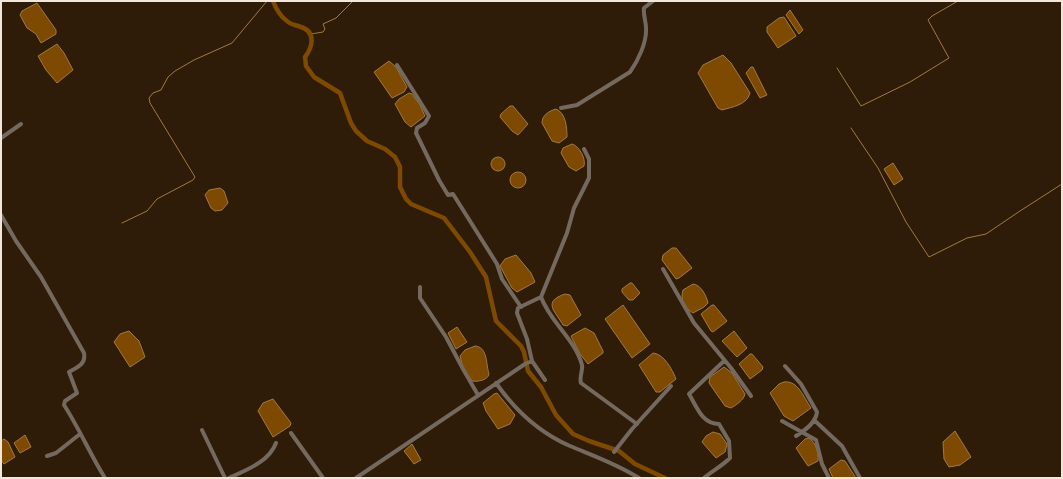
<svg xmlns="http://www.w3.org/2000/svg" width="1063" height="479" font-family="'Roboto Condensed',sans-serif">
<style>
.water{fill:#7e4a01;stroke:#a17942}
.lines{fill:none;stroke-linecap:round;stroke-linejoin:round}
.stream{stroke:#a17942;stroke-width:1}
.canal{stroke:#7e4a01;stroke-width:4.5}
.minor{stroke:#73695f;stroke-width:4}
</style>
<rect width="100%" height="100%" fill="#2f1c08"/>
<path class="water" d="M 37,3 L 56,30 L 56,34 L 41,43 L 36,34 L 27,28 L 20,15 L 22,11 Z
M 790,10 L 803,30 L 799,34 L 786,15 Z
M 784,17 L 796,36 L 778,48 L 767,32 L 767,27 L 779,18 Z
M 57,44 L 64,53 L 73,70 L 57,83 L 46,70 L 38,56 Z
M 723,55 L 731,63 L 750,93 C 747,105 732,107 722,110 L 718,108 L 698,73 L 703,65 Z
M 389,61 L 396,67 L 407,87 L 404,92 L 392,98 L 374,72 Z
M 751,67 L 753,67 L 767,95 L 760,98 L 746,73 Z
M 409,93 L 412,94 L 420,105 L 425,116 L 411,127 L 405,122 L 395,104 L 399,99 Z
M 510,106 L 513,106 L 528,124 L 518,135 L 512,131 L 500,117 L 501,114 Z
M 556,109 C 566,113 567,128 567,137 L 559,143 L 552,141 L 542,123 C 542,115 549,111 556,109 Z
M 572,144 C 579,146 586,158 584,166 L 576,171 L 569,167 L 561,153 L 563,148 Z
M491 164a7 7 0 1 1 14 0a7 7 0 1 1-14 0Z
M 893,163 L 903,179 L 894,185 L 884,169 Z
M510 180a8 8 0 1 1 16 0a8 8 0 1 1-16 0Z
M 220,188 L 224,191 L 228,203 L 222,210 L 215,211 L 211,208 L 205,195 L 209,190 Z
M 672,248 L 676,248 L 692,268 L 679,278 L 676,279 L 662,260 L 663,255 Z
M 516,255 L 531,273 L 535,282 L 517,292 L 512,288 L 500,266 L 505,259 Z
M 630,283 L 632,283 L 640,293 L 633,300 L 629,300 L 622,292 L 622,289 Z
M 693,284 C 701,285 706,295 708,303 L 704,307 L 693,313 C 684,307 680,300 683,290 Z
M 565,294 L 570,295 L 581,315 L 567,326 L 563,325 C 555,311 542,302 565,294 Z
M 623,305 L 650,344 L 632,358 L 605,319 Z
M 712,305 L 714,305 L 727,321 L 713,332 L 711,331 L 701,314 Z
M 457,327 L 467,342 L 456,349 L 448,333 Z
M 585,328 L 594,333 L 603,351 L 603,353 L 588,364 L 580,354 L 571,336 Z
M 129,331 L 139,341 L 145,357 L 130,367 L 114,342 L 120,334 Z
M 734,331 L 747,348 L 737,357 L 722,341 Z
M 475,346 C 488,347 486,365 489,374 C 488,380 478,382 472,381 L 463,368 L 460,356 L 465,350 Z
M 653,353 C 664,354 672,369 676,379 L 660,392 L 656,392 L 639,365 Z
M 750,354 L 752,354 L 763,367 L 762,370 L 750,379 L 739,364 Z
M 724,367 L 732,373 L 745,394 C 744,400 736,405 731,408 L 725,406 L 709,383 L 710,377 Z
M 784,382 C 798,380 804,398 811,408 L 793,421 L 784,416 L 770,393 L 779,384 Z
M 497,393 L 515,415 L 510,424 L 498,429 L 486,411 L 483,403 L 494,394 Z
M 273,399 L 291,423 L 290,426 L 273,437 L 258,411 L 263,403 Z
M 955,431 L 971,457 L 960,465 L 949,467 L 944,459 L 943,442 Z
M 713,432 L 720,434 L 727,444 L 725,452 L 716,458 L 702,442 L 706,436 Z
M 25,435 L 31,447 L 20,453 L 14,443 Z
M 809,438 C 816,443 819,453 818,461 L 808,466 L 796,448 L 805,439 Z
M 4,439 L 8,442 L 15,457 L 4,464 L 1,460 L 1,441 Z
M 412,444 L 421,460 L 414,464 L 404,451 Z
M 841,460 L 845,461 L 856,478 L 833,478 L 829,469 Z"/>
<g class="lines">
<path class="stream" d="M 311,34 L 323,32 L 325,29 L 323,24 L 336,18 L 353,1
M 837,68 L 861,106 L 910,82 L 949,58 L 928,20 L 932,16 L 958,1
M 851,128 L 878,168 L 906,222 L 929,257 L 967,238 L 986,234 L 1020,211 L 1062,184
M 122,223 L 147,211 L 157,199 L 193,180 L 195,177 L 150,103 L 149,98 L 153,93 L 161,90 L 168,77 L 175,71 L 194,60 L 232,43 L 267,1"/>
<path class="canal" d="M 273,1 C 276,9 280,16 287,21 C 291,25 296,25 301,27 C 317,32 312,48 305,57 L 306,66 L 314,77 L 340,93 L 351,123 L 356,131 L 367,141 L 385,149 L 395,157 L 400,167 L 400,187 L 406,199 L 411,204 L 444,218 L 470,252 L 486,277 L 496,321 L 521,346 L 524,352 L 528,371 L 541,387 L 556,415 L 573,434 L 589,441 L 619,451 L 635,464 L 665,478"/>
<path class="minor" d="M 397,65 L 429,116 L 425,123 L 417,128 L 416,133 L 439,180 L 448,195 L 453,194 L 497,264 L 502,279 L 521,307
M 561,108 L 577,105 L 630,72 C 638,61 647,42 646,28 C 646,21 643,15 644,8 L 653,1
M 1,138 L 21,124
M 584,149 L 589,159 L 589,178 L 574,208 L 567,233 L 541,297 C 550,322 575,339 582,365 C 583,371 579,377 581,383 L 637,424
M 1,215 L 16,241 L 41,277 L 84,353 C 86,364 78,367 69,372 L 77,393 L 65,401 L 64,405 C 79,428 90,454 105,478
M 663,269 L 694,323 L 731,368 L 751,396
M 420,287 L 420,298 L 446,337 L 463,369 L 478,395
M 532,361 L 527,339 L 517,313 L 518,308 L 541,297
M 785,366 L 801,384 L 817,412 C 816,423 804,431 796,436
M 496,383 C 515,410 540,433 570,446 C 594,456 617,464 639,478
M 814,420 L 842,446 L 860,478
M 782,421 L 816,440 L 822,464 L 829,478
M 202,430 L 225,478
M 291,433 L 323,478
M 614,452 L 632,429 L 671,386
M 47,456 L 56,453 L 80,434
M 229,478 C 246,470 269,462 276,443
M 356,478 L 525,364 L 532,361 L 545,380
M 704,478 C 712,471 722,466 730,458 L 729,441 L 719,424 C 702,424 697,407 689,394 L 724,361"/>
</g>
<rect width="1063" height="479" fill="none" stroke="#f3e6da" stroke-width="4"/>
</svg>
